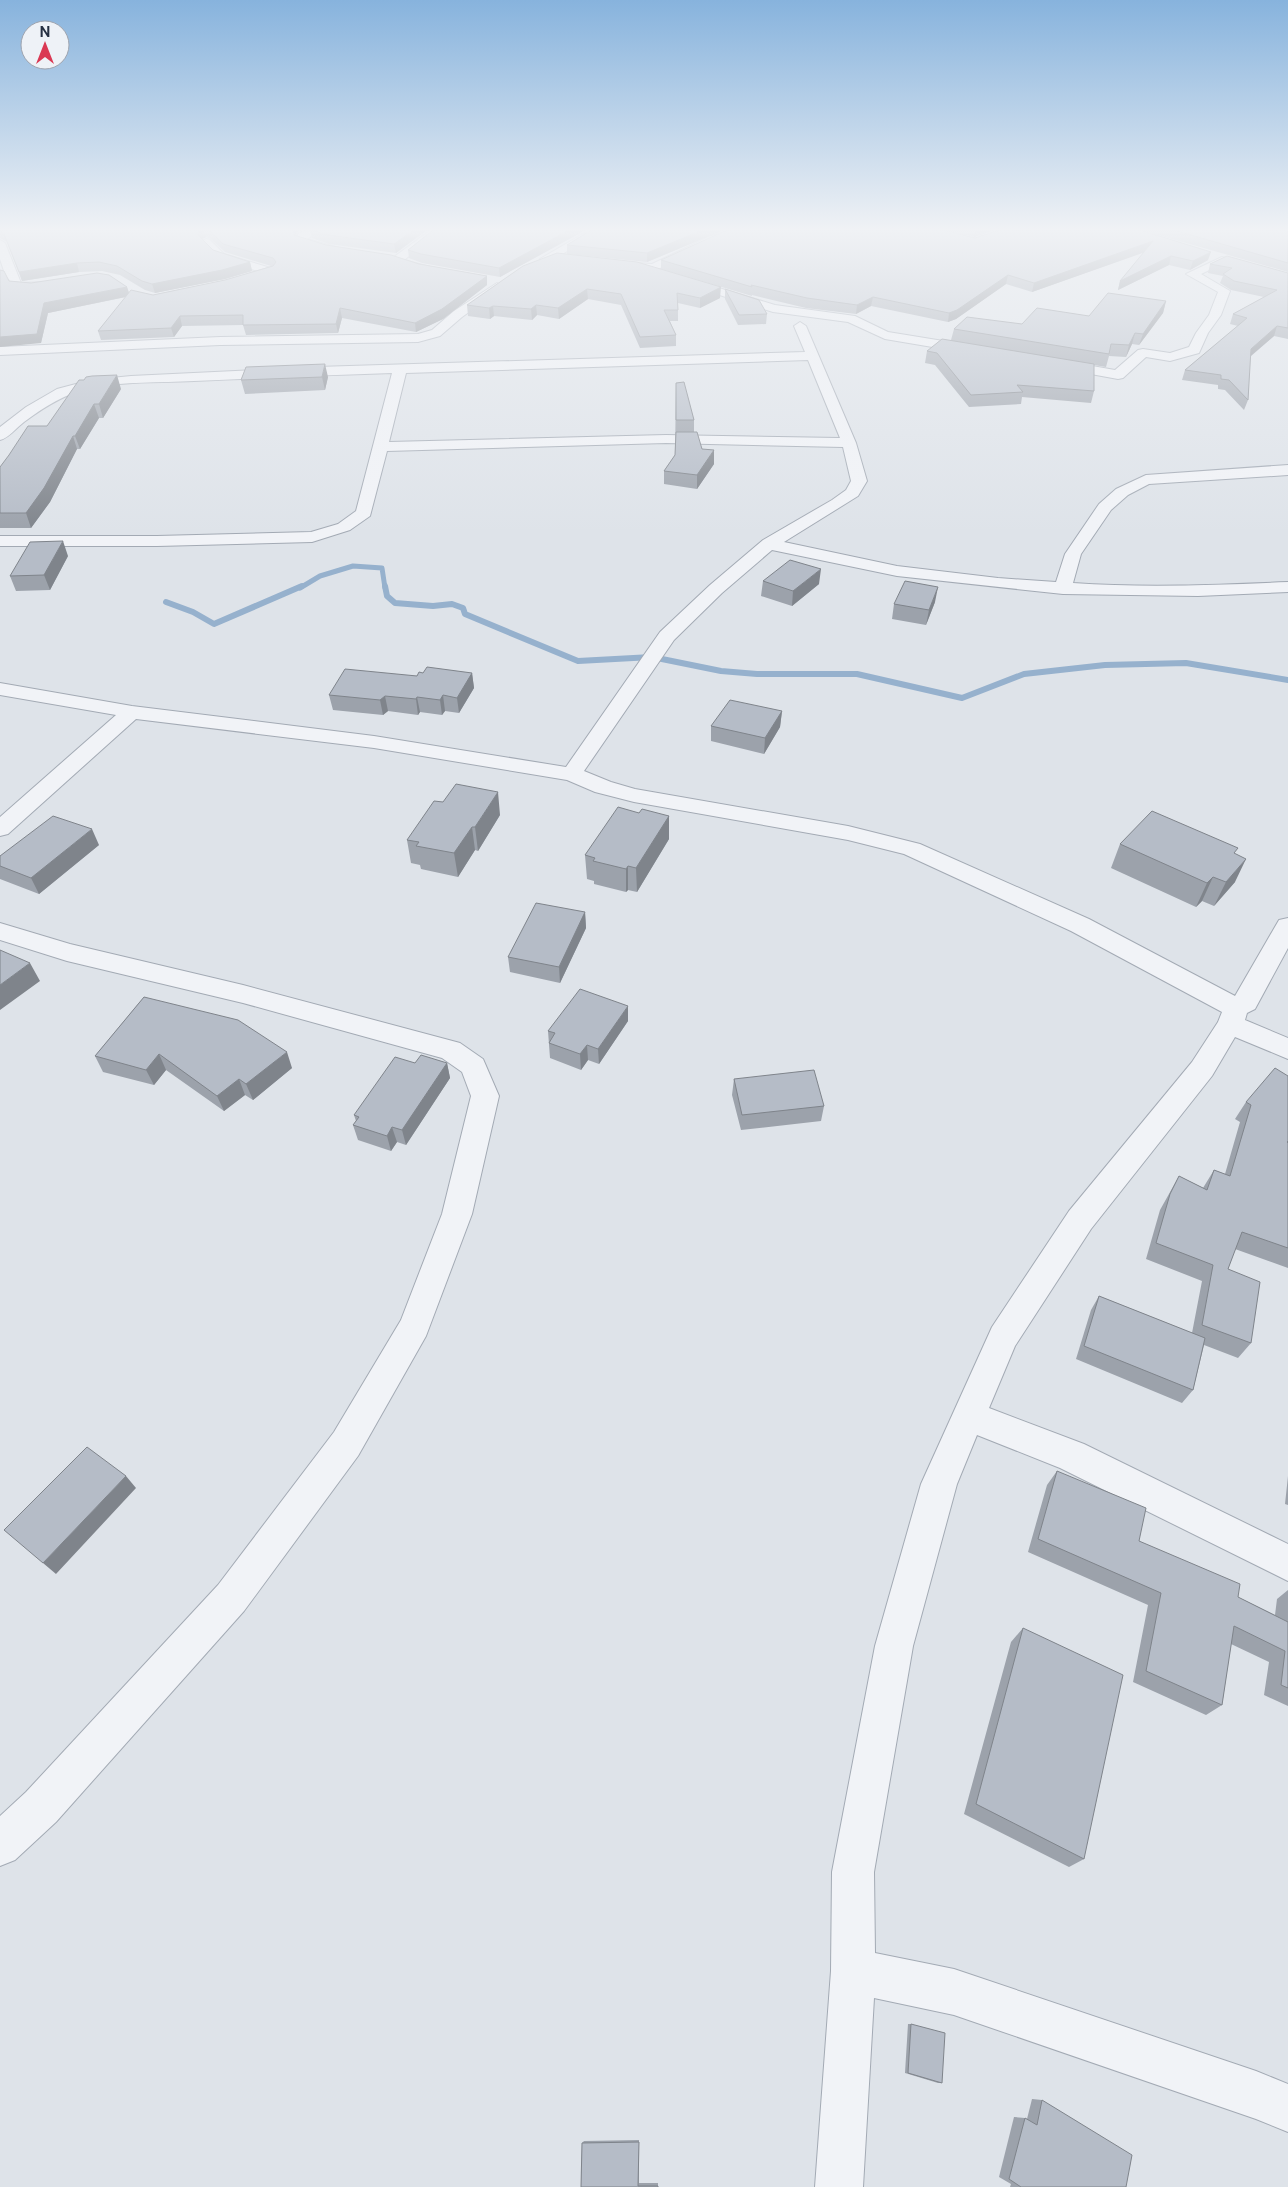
<svg xmlns="http://www.w3.org/2000/svg" width="1288" height="2187" font-family="'Public Sans',sans-serif">
<style>
.lines{fill:none;stroke-linecap:round;stroke-linejoin:round}
.stream-far1{stroke:#96b1cd;stroke-width:5}
.stream{stroke:#96b1cd;stroke-width:6}
.minor-casing{stroke:#a3aab4;stroke-width:2}
.minor{fill:#f1f3f7;fill-rule:evenodd}
.wall{fill:#9ca2ab}
.shaded-wall{fill:#7f848b}
.building{fill:#b5bcc7;stroke:#7f848b}
</style>
<rect width="100%" height="100%" fill="#dee3e9"/>
<g class="lines">
<path class="stream-far1" d="M 300,588 L 320,576 L 353,566 L 382,568 L 385,588"/>
<path class="stream" d="M 385,586 L 387,596 L 395,603 L 433,606 L 452,604 L 463,608 L 465,614 L 578,661 L 652,657 L 721,671 L 757,674 L 857,674 L 962,698 L 1024,674 L 1105,665 L 1186,663 L 1288,680
M 166,602 L 193,612 L 214,624 L 302,586"/>
<g class="minor-casing">
<path id="minor" d="M 312,227 L 327,227 L 307,239 L 339,248 L 340,250 L 339,252 L 335,253 L 297,243 L 296,241 L 298,234 Z
M 435,227 L 447,227 L 404,260 L 434,268 L 436,270 L 434,272 L 430,273 L 397,265 L 392,259 L 394,257 Z
M 595,227 L 609,227 L 550,261 L 542,261 L 540,259 Z
M 737,227 L 754,227 L 717,241 L 658,269 L 641,271 L 617,268 L 611,265 L 617,262 L 652,264 L 709,237 Z
M 206,239 L 210,240 L 224,254 L 274,269 L 276,271 L 274,273 L 241,283 L 237,282 L 235,280 L 237,278 L 258,271 L 216,258 L 201,242 Z
M 0,240 L 5,243 L 21,283 L 48,282 L 54,285 L 52,287 L 18,291 L 12,288 L 9,279 L 0,277 L 0,271 L 4,271 L 0,259 Z
M 1222,257 L 1226,258 L 1228,260 L 1226,262 L 1201,274 L 1230,291 L 1221,315 L 1208,333 L 1199,353 L 1170,361 L 1146,357 L 1123,378 L 1118,379 L 1058,368 L 1051,364 L 1058,360 L 1115,370 L 1138,350 L 1143,349 L 1170,353 L 1189,347 L 1196,333 L 1209,315 L 1218,292 L 1186,274 Z
M 686,278 L 775,305 L 855,316 L 888,332 L 974,346 L 980,350 L 974,354 L 885,339 L 848,322 L 773,312 L 682,283 L 680,281 Z
M 497,283 L 503,287 L 501,289 L 462,317 L 440,336 L 418,342 L 220,345 L 0,355 L 0,347 L 220,337 L 418,334 L 432,330 L 454,311 Z
M 800,322 L 806,326 L 856,443 L 867,481 L 858,496 L 784,542 L 897,566 L 998,578 L 1056,582 L 1065,554 L 1099,504 L 1116,489 L 1146,475 L 1288,465 L 1288,475 L 1149,484 L 1128,495 L 1111,510 L 1081,554 L 1073,583 C 1145,588 1216,585 1288,582 L 1288,592 L 1198,596 L 1063,594 L 897,576 L 772,550 L 722,593 L 674,640 L 584,771 L 611,782 L 635,789 L 848,826 L 920,844 L 1089,919 L 1235,996 L 1279,920 L 1288,918 L 1288,948 L 1255,1009 L 1247,1013 L 1245,1020 L 1288,1038 L 1288,1059 L 1235,1037 L 1212,1076 L 1091,1229 L 1015,1346 L 989,1408 L 1084,1444 L 1288,1544 L 1288,1581 L 1060,1468 L 977,1435 L 957,1484 L 913,1646 L 874,1872 L 875,1953 L 954,1969 L 1256,2071 L 1288,2084 L 1288,2132 L 1256,2119 L 954,2015 L 874,1998 L 863,2187 L 815,2187 L 831,1971 L 832,1872 L 875,1646 L 921,1484 L 992,1327 L 1069,1211 L 1192,1062 L 1218,1022 L 1222,1012 L 1071,931 L 904,854 L 848,840 L 634,802 L 595,792 L 567,780 L 374,748 L 136,719 L 8,834 L 0,836 L 0,817 L 116,715 L 0,695 L 0,683 L 132,706 L 374,736 L 566,767 L 660,632 L 710,585 L 763,540 L 832,500 L 846,490 L 851,481 L 843,447 L 666,443 L 387,451 L 370,516 L 350,530 L 312,542 L 157,546 L 0,546 L 0,536 L 157,536 L 311,532 L 338,524 L 356,511 L 392,373 C 326,375 260,378 194,381 C 160,383 124,381 91,388 C 66,393 44,407 24,422 C 16,428 9,438 0,440 L 0,427 L 26,407 L 57,389 L 91,380 L 131,376 L 317,367 L 805,352 L 794,326 ZM 808,360 L 840,438 L 666,435 L 389,442 L 406,373 Z
M 0,923 L 70,944 L 243,985 L 460,1043 L 483,1059 L 499,1096 L 472,1214 L 426,1336 L 358,1456 L 244,1611 L 56,1822 L 15,1860 L 0,1866 L 0,1816 L 26,1792 L 218,1585 L 334,1432 L 401,1320 L 442,1214 L 471,1096 L 462,1072 L 442,1058 L 243,1003 L 67,961 L 0,940 Z"/>
</g>
<use href="#minor" class="minor"/>
</g>
<path class="wall" d="M 0,227 L 307,227 L 297,232 L 296,236 L 326,245 L 419,264 L 487,276 L 487,285 L 443,319 L 416,332 L 342,318 L 338,333 L 246,335 L 243,325 L 182,326 L 174,337 L 101,340 L 98,331 L 126,297 L 48,313 L 41,343 L 9,281 L 31,283 L 127,287 L 129,293 L 153,295 L 225,280 L 271,266 L 225,252 L 211,239 L 206,237 L 202,239 L 213,250 L 250,262 L 252,271 L 225,279 L 155,293 L 145,290 L 120,275 L 102,271 L 79,272 L 22,281 L 7,242 L 0,238 Z
M 314,227 L 431,227 L 396,253 L 329,244 L 312,238 L 310,230 Z
M 437,227 L 591,227 L 500,277 L 422,263 L 409,258 L 408,250 Z
M 596,227 L 731,227 L 647,262 L 567,254 L 567,245 Z
M 933,227 L 1004,227 L 974,237 Z
M 1009,227 L 1208,260 L 1190,270 L 1169,265 L 1118,290 L 1120,281 L 1144,252 L 1032,292 L 1006,284 L 956,319 L 948,322 L 871,306 L 856,314 L 806,308 L 752,295 L 752,296 L 661,269 L 661,260 L 975,238 Z
M 1130,227 L 1288,227 L 1288,272 Z
M 1210,264 L 1288,273 L 1288,339 L 1274,336 L 1250,357 L 1248,400 L 1244,410 L 1225,390 L 1218,389 L 1218,385 L 1182,380 L 1185,370 L 1238,326 L 1230,324 L 1233,314 L 1264,297 L 1231,290 L 1220,283 L 1223,276 L 1208,273 Z
M 523,266 L 720,298 L 700,308 L 678,303 L 678,321 L 670,321 L 676,335 L 676,346 L 640,348 L 621,305 L 588,299 L 559,319 L 537,315 L 532,320 L 494,316 L 490,319 L 468,316 L 467,305 Z
M 725,289 L 767,314 L 766,324 L 738,325 L 725,299 Z
M 1166,301 L 1163,313 L 1139,345 L 1132,344 L 1126,357 L 1109,356 L 1106,367 L 1094,365 L 1094,391 L 1091,403 L 1022,397 L 1021,404 L 969,407 L 935,365 L 925,363 L 927,351 L 951,340 L 954,329 L 1022,324 L 1089,316 Z
M 246,367 L 328,377 L 325,390 L 245,394 L 241,380 Z
M 676,383 L 694,420 L 694,432 L 702,449 L 714,464 L 697,489 L 664,484 L 664,471 L 675,455 Z
M 121,389 L 103,418 L 99,418 L 80,449 L 77,449 L 50,502 L 31,528 L 0,528 L 0,467 L 47,426 Z
M 68,556 L 50,590 L 16,591 L 10,576 Z
M 763,581 L 819,584 L 792,606 L 761,596 Z
M 935,602 L 926,625 L 892,619 L 894,604 Z
M 423,673 L 472,673 L 474,688 L 459,713 L 445,711 L 442,715 L 420,712 L 418,715 L 388,711 L 383,715 L 333,710 L 329,695 L 417,676 Z
M 782,711 L 780,727 L 764,754 L 711,741 L 711,726 Z
M 639,813 L 669,816 L 669,839 L 637,892 L 628,890 L 626,892 L 594,884 L 594,881 L 587,879 L 585,855 Z
M 500,815 L 478,851 L 475,850 L 458,877 L 421,869 L 420,865 L 411,863 L 407,840 Z
M 1120,844 L 1235,854 L 1235,882 L 1214,906 L 1202,901 L 1196,907 L 1111,868 Z
M 99,845 L 39,894 L 0,879 L 0,856 Z
M 585,912 L 586,928 L 560,983 L 510,972 L 508,957 Z
M 144,997 L 292,1068 L 253,1100 L 245,1095 L 224,1111 L 166,1070 L 154,1085 L 103,1072 L 95,1056 Z
M 628,1021 L 599,1064 L 588,1060 L 581,1070 L 550,1058 L 548,1031 Z
M 415,1063 L 447,1063 L 450,1078 L 406,1145 L 397,1142 L 391,1151 L 358,1140 L 353,1125 L 356,1121 L 354,1115 Z
M 1288,1076 L 1288,1268 L 1235,1249 L 1228,1269 L 1251,1343 L 1238,1358 L 1204,1345 L 1193,1390 L 1182,1403 L 1076,1359 L 1091,1310 L 1099,1296 L 1192,1333 L 1202,1281 L 1146,1259 L 1160,1210 L 1179,1176 L 1203,1188 L 1214,1170 L 1225,1174 L 1240,1122 L 1235,1119 L 1246,1102 Z
M 734,1079 L 824,1106 L 821,1121 L 741,1130 L 732,1095 Z
M 1057,1471 L 1139,1541 L 1238,1597 L 1275,1615 L 1277,1599 L 1288,1590 L 1288,1706 L 1264,1695 L 1269,1662 L 1231,1644 L 1222,1705 L 1206,1715 L 1133,1682 L 1148,1605 L 1028,1552 L 1047,1485 Z
M 1288,1476 L 1288,1505 L 1285,1504 Z
M 1023,1628 L 1084,1859 L 1069,1867 L 964,1814 L 1011,1642 Z
M 908,2024 L 911,2024 L 942,2083 L 938,2083 L 905,2073 Z
M 1032,2099 L 1042,2100 L 1126,2187 L 1010,2187 L 1011,2184 L 999,2177 L 1014,2117 L 1025,2118 L 1027,2119 Z
M 639,2140 L 639,2183 L 658,2183 L 658,2187 L 581,2187 L 582,2143 L 584,2141 Z"/>
<path class="shaded-wall" d="M 294,227 L 307,227 L 297,232 L 294,240 L 293,232 Z
M 418,227 L 431,227 L 396,253 L 394,244 Z
M 575,227 L 591,227 L 500,277 L 499,268 Z
M 710,227 L 731,227 L 647,262 L 647,253 Z
M 978,227 L 1004,227 L 974,237 L 975,228 Z
M 204,229 L 206,237 L 200,240 L 198,235 L 198,232 Z
M 1153,241 L 1151,250 L 1032,292 L 1034,283 Z
M 1211,252 L 1208,260 L 1190,270 L 1193,261 Z
M 1171,256 L 1169,265 L 1118,290 L 1120,281 Z
M 250,262 L 252,271 L 225,279 L 155,293 L 152,284 Z
M 77,263 L 79,272 L 22,281 L 19,272 Z
M 1008,275 L 1006,284 L 956,319 L 948,322 L 949,313 Z
M 487,276 L 487,285 L 443,319 L 416,332 L 415,323 Z
M 127,287 L 130,296 L 48,313 L 41,343 L 0,347 L 0,337 L 44,303 Z
M 721,287 L 720,298 L 700,308 L 700,298 Z
M 587,289 L 588,299 L 559,319 L 558,308 Z
M 873,297 L 871,306 L 856,314 L 857,305 Z
M 1166,301 L 1163,313 L 1139,345 L 1143,334 Z
M 536,305 L 537,315 L 532,320 L 531,309 Z
M 493,306 L 494,316 L 490,319 L 489,308 Z
M 340,308 L 342,318 L 338,333 L 336,324 Z
M 180,316 L 182,326 L 174,337 L 171,328 Z
M 1277,326 L 1274,336 L 1247,359 L 1251,349 Z
M 1135,333 L 1132,344 L 1126,357 L 1129,345 Z
M 325,364 L 328,377 L 325,390 L 322,377 Z
M 117,375 L 121,389 L 103,418 L 99,404 Z
M 94,404 L 99,418 L 80,449 L 75,436 Z
M 73,436 L 77,449 L 50,502 L 31,528 L 26,513 Z
M 714,450 L 714,464 L 697,489 L 697,475 Z
M 63,541 L 68,556 L 50,590 L 44,575 Z
M 821,569 L 819,584 L 792,606 L 793,591 Z
M 938,587 L 935,602 L 926,625 L 929,610 Z
M 472,673 L 474,688 L 459,713 L 457,698 Z
M 443,695 L 445,711 L 442,715 L 440,700 Z
M 385,696 L 388,711 L 383,715 L 380,700 Z
M 417,697 L 420,712 L 418,715 L 416,699 Z
M 782,711 L 780,727 L 764,754 L 765,738 Z
M 498,792 L 500,815 L 478,851 L 475,827 Z
M 669,816 L 669,839 L 637,892 L 636,868 Z
M 472,827 L 475,850 L 458,877 L 454,853 Z
M 92,829 L 99,845 L 39,894 L 31,878 Z
M 1246,859 L 1235,882 L 1214,906 L 1226,882 Z
M 628,866 L 628,890 L 626,892 L 626,869 Z
M 1213,877 L 1202,901 L 1196,907 L 1207,883 Z
M 585,912 L 586,928 L 560,983 L 559,967 Z
M 30,963 L 40,981 L 0,1010 L 0,985 Z
M 628,1006 L 628,1021 L 599,1064 L 598,1049 Z
M 587,1045 L 588,1060 L 581,1070 L 580,1054 Z
M 287,1052 L 292,1068 L 253,1100 L 246,1084 Z
M 159,1054 L 166,1070 L 154,1085 L 146,1070 Z
M 447,1063 L 450,1078 L 406,1145 L 402,1130 Z
M 239,1079 L 245,1095 L 224,1111 L 217,1096 Z
M 392,1127 L 397,1142 L 391,1151 L 387,1136 Z
M 126,1476 L 136,1488 L 56,1574 L 43,1563 Z"/>
<path class="building" d="M 0,227 L 294,227 L 293,232 L 294,235 L 326,245 L 391,255 L 419,264 L 487,276 L 442,309 L 415,323 L 340,308 L 336,324 L 243,325 L 243,315 L 180,316 L 171,328 L 98,331 L 131,290 L 153,295 L 225,280 L 273,266 L 276,262 L 273,258 L 223,244 L 209,230 L 204,229 L 198,232 L 198,235 L 213,250 L 250,262 L 222,270 L 152,284 L 142,281 L 117,266 L 99,262 L 77,263 L 19,272 L 4,234 L 0,231 Z
M 314,227 L 418,227 L 394,244 L 328,235 L 310,230 Z
M 437,227 L 575,227 L 499,268 L 421,254 L 408,250 Z
M 596,227 L 710,227 L 647,253 L 567,245 Z
M 736,227 L 932,227 L 975,238 L 1009,227 L 1130,227 L 1211,252 L 1193,261 L 1171,256 L 1120,281 L 1153,241 L 1034,283 L 1008,275 L 957,310 L 949,313 L 873,297 L 857,305 L 807,298 L 751,285 L 752,287 L 661,260 L 718,234 Z
M 1163,227 L 1288,227 L 1288,263 Z
M 557,253 L 637,262 L 721,287 L 700,298 L 677,293 L 678,310 L 664,310 L 676,335 L 640,337 L 621,294 L 587,289 L 558,308 L 536,305 L 531,309 L 493,306 L 489,308 L 467,305 L 523,266 Z
M 1227,256 L 1288,273 L 1288,328 L 1277,326 L 1251,349 L 1248,400 L 1229,380 L 1221,379 L 1221,375 L 1185,370 L 1247,318 L 1233,314 L 1277,290 L 1234,281 L 1223,274 L 1232,268 L 1210,264 Z
M 0,270 L 4,271 L 9,281 L 31,283 L 97,273 L 109,275 L 127,287 L 44,303 L 37,334 L 0,337 Z
M 725,289 L 759,300 L 767,314 L 739,315 Z
M 1108,293 L 1166,301 L 1143,334 L 1135,333 L 1129,345 L 1111,344 L 1109,354 L 954,329 L 967,317 L 1022,324 L 1037,308 L 1089,316 Z
M 942,339 L 1094,364 L 1094,391 L 1017,385 L 1023,392 L 971,395 L 937,353 L 927,351 Z
M 325,364 L 322,377 L 241,380 L 246,367 Z
M 117,375 L 99,404 L 94,404 L 75,436 L 73,436 L 44,488 L 26,513 L 0,513 L 0,467 L 9,455 L 28,426 L 47,426 L 79,380 L 84,380 L 86,377 L 92,376 Z
M 684,382 L 694,420 L 676,420 L 676,383 Z
M 676,432 L 697,432 L 702,449 L 714,450 L 697,475 L 664,471 L 675,455 Z
M 63,541 L 44,575 L 10,576 L 30,542 Z
M 790,560 L 821,569 L 793,591 L 763,581 Z
M 905,581 L 938,587 L 929,610 L 894,604 Z
M 427,667 L 472,673 L 457,698 L 443,695 L 440,700 L 417,697 L 416,699 L 385,696 L 380,700 L 329,695 L 345,669 L 417,676 L 419,672 L 423,673 Z
M 730,700 L 782,711 L 765,738 L 711,726 Z
M 456,784 L 498,792 L 475,827 L 472,827 L 454,853 L 416,846 L 419,842 L 407,840 L 434,801 L 443,802 Z
M 618,807 L 639,813 L 642,809 L 669,816 L 636,868 L 628,866 L 626,869 L 593,861 L 595,858 L 585,855 Z
M 1152,811 L 1238,848 L 1234,853 L 1246,859 L 1226,882 L 1213,877 L 1207,883 L 1120,844 Z
M 53,816 L 92,829 L 31,878 L 0,866 L 0,856 Z
M 536,903 L 585,912 L 559,967 L 508,957 Z
M 0,950 L 30,963 L 0,985 Z
M 580,989 L 628,1006 L 598,1049 L 587,1045 L 580,1054 L 549,1043 L 555,1033 L 548,1031 Z
M 144,997 L 238,1020 L 287,1052 L 246,1084 L 239,1079 L 217,1096 L 159,1054 L 146,1070 L 95,1056 Z
M 421,1055 L 447,1063 L 402,1130 L 392,1127 L 387,1136 L 353,1125 L 359,1117 L 354,1115 L 395,1057 L 415,1063 Z
M 1275,1068 L 1288,1076 L 1288,1141 L 1287,1142 L 1288,1143 L 1288,1248 L 1242,1232 L 1228,1269 L 1260,1282 L 1251,1343 L 1202,1325 L 1213,1265 L 1156,1243 L 1170,1194 L 1179,1176 L 1207,1190 L 1214,1170 L 1230,1176 L 1251,1105 L 1246,1102 Z
M 814,1070 L 824,1106 L 742,1115 L 734,1079 Z
M 1099,1296 L 1205,1338 L 1193,1390 L 1084,1346 Z
M 87,1447 L 126,1476 L 43,1563 L 4,1530 Z
M 1057,1471 L 1146,1508 L 1139,1541 L 1240,1584 L 1238,1597 L 1288,1622 L 1288,1688 L 1281,1685 L 1285,1651 L 1234,1626 L 1222,1705 L 1146,1671 L 1161,1593 L 1038,1539 Z
M 1023,1628 L 1123,1675 L 1084,1859 L 976,1804 Z
M 911,2024 L 945,2033 L 942,2083 L 908,2073 Z
M 1042,2100 L 1132,2155 L 1126,2187 L 1021,2187 L 1009,2179 L 1025,2118 L 1037,2125 Z
M 639,2142 L 638,2186 L 658,2186 L 658,2187 L 581,2187 L 582,2143 Z"/>
<linearGradient id="sky" x2="0" y2="1"><stop stop-color="#87b3dd"/><stop offset="0.43" stop-color="#f0f2f5"/><stop offset="1" stop-color="#f0f2f5" stop-opacity="0"/></linearGradient>
<rect width="1288" height="534" fill="url(#sky)"/>
<g transform="translate(45 45)"><circle r="24" fill="#eef2f7" stroke="#9ea4af"/>
<path d="M0-4L9 19L0 12L-9 19Z" fill="#da3853"/>
<text y="-8" font-size="14" font-weight="bold" text-anchor="middle" fill="#263042">N</text>
</g>
</svg>
